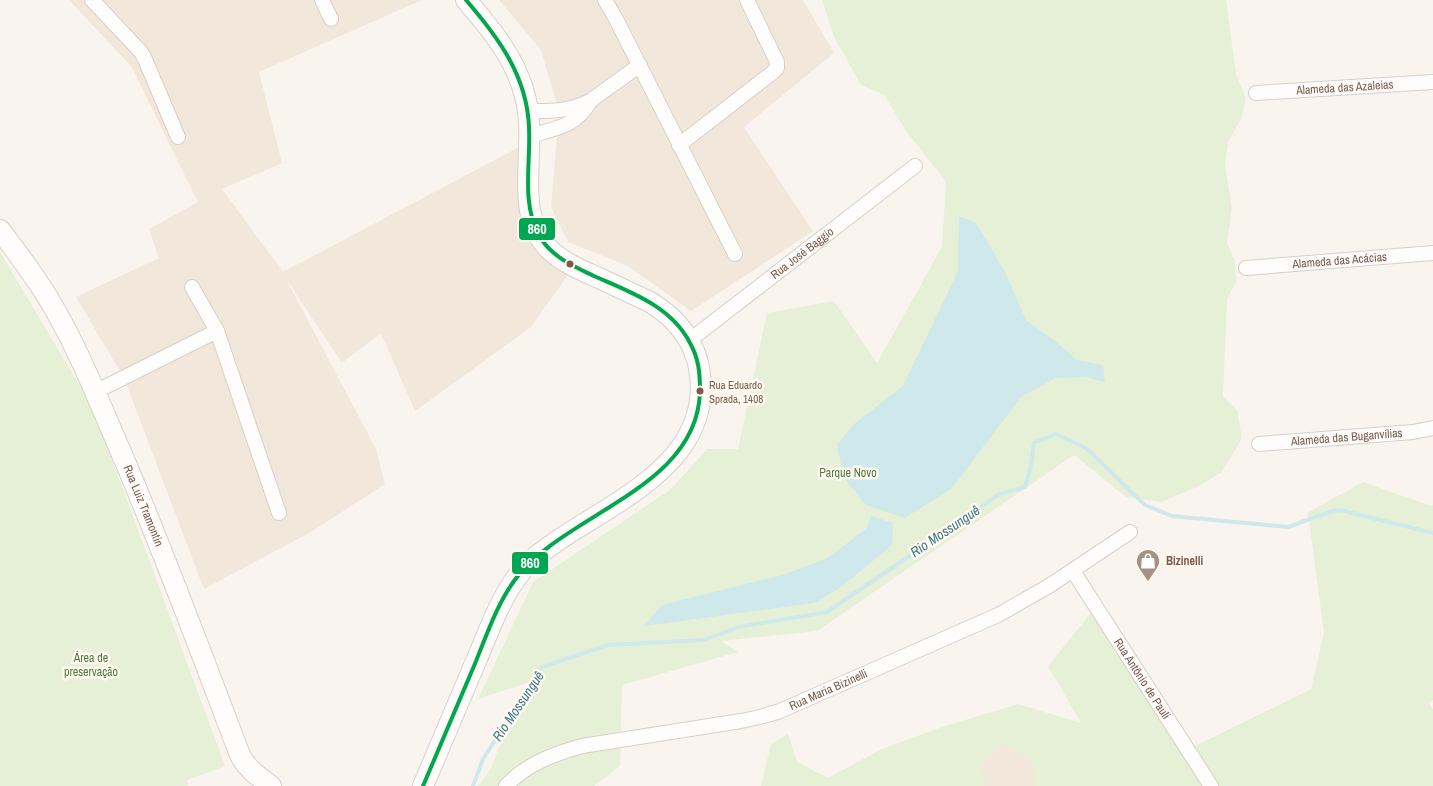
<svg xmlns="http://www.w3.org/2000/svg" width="1433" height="786" font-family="'Archivo Narrow',sans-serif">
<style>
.residential{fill:#f2e7db}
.green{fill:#e6f0d7}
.water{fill:#cee8eb}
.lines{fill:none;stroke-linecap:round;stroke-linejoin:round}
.stream{stroke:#cee8eb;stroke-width:4}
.minor-casing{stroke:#d7d0c9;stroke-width:16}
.secondary-casing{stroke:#d9d0c9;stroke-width:22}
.minor{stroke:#fefdfc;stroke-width:14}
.secondary{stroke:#fefdfc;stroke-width:20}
.bus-1-casing{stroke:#fff9f1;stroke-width:8}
.bus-1{stroke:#00a651;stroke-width:4}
.bus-dot{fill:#7b5b4a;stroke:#fff9f1;stroke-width:2}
.labels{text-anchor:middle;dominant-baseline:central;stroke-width:5;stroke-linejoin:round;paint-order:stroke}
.bus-label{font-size:11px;fill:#7b5b4a;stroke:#fff9f1;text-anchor:start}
.street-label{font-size:12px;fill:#7b5b4a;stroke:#fff9f1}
.park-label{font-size:12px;fill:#517b3e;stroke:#fff9f1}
.poi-label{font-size:12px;font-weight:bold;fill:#7b5b4a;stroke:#fff9f1;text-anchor:start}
.water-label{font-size:14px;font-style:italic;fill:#3f7c88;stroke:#fff9f1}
.line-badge{stroke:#fff9f1;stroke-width:2}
.badge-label{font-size:14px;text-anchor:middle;font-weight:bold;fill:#fff}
</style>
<rect width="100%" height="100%" fill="#f9f4ee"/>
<path class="residential" d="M 69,0 L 422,0 L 259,72 L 282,163 L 222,189 L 283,272 L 523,145 L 519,199 L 570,272 L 531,327 L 415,411 L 381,333 L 342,363 L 286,279 L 376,449 L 385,484 L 311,532 L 204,589 L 124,378 L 76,297 L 159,258 L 149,229 L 198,202 L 131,66 Z
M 499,0 L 803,0 L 834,53 L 744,127 L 813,231 L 691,311 L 628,266 L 568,242 L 551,207 L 559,111 L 541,50 Z
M 1018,704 L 1041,786 L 813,786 Z"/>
<path class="green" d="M 822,0 L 1226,0 L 1236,74 L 1246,98 L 1241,119 L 1228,142 L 1225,166 L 1232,208 L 1227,243 L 1235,261 L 1236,282 L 1227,299 L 1223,396 L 1237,411 L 1242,438 L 1222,472 L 1197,487 L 1161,502 L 1126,497 L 1074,455 L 817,631 L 721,641 L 738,652 L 622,685 L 620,766 L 594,786 L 478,786 L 490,770 L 522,692 L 542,678 L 478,699 L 533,582 L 670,490 L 707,449 L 738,449 L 767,313 L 834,301 L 877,363 L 942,247 L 946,182 L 907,132 L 884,95 L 861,85 L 834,37 Z
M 0,252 L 93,408 L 225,766 L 187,780 L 188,786 L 0,786 Z
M 1363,482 L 1431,506 L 1433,505 L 1433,700 L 1429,702 L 1433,710 L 1433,786 L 1034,786 L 1034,761 L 1001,743 L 980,766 L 985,786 L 761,786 L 771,744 L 788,734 L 797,762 L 828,778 L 882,749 L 942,727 L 1018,704 L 1081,723 L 1048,666 L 1091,613 L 1181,753 L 1311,689 L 1324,633 L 1309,520 L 1307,513 Z"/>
<path class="water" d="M 959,216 L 976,223 L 1004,270 L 1026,320 L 1055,341 L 1077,360 L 1103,365 L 1105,382 L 1085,377 L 1056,378 L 1021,397 L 952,488 L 905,518 L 866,505 L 844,478 L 837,445 L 854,424 L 903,386 L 958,271 Z
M 871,516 L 893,523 L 892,545 L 840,588 L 814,603 L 644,626 L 662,605 L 782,575 L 826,559 L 866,529 Z"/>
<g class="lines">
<path class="stream" d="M 473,786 L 483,759 L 542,667 L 608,645 L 704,640 L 739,627 L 827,612 L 973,513 L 999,494 L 1025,487 L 1030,470 L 1034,443 L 1056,434 L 1086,448 L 1145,505 L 1172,516 L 1288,527 L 1332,511 L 1340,510 L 1433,533"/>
<g class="minor-casing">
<g id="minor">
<path d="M 92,0 L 141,52 L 144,57 L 178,137"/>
<path d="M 322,0 L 331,19"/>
<path d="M 605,0 L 617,21 L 735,254"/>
<path id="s1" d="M 1256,93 L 1433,82"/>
<path d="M 527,111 C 553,111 566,112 590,101 L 640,65"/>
<path d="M 530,136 C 556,128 575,127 590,102"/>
<path d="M 679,145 L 772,73 L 777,68 L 777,62 L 747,0"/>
<path id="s2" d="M 1246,268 L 1433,253"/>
<path d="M 192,287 L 217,331 L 279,513"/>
<path id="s3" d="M 690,340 L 915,166"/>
<path d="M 95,392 L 217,331"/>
<path id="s4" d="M 1259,444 L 1413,432 L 1433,428"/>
<path id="s5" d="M 1073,571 L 1211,786"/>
<path id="s6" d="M 506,786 C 526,764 554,754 582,746 L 741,721 L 760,717 L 780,711 L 998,615 L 1049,586 L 1130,532"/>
</g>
</g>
<g class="secondary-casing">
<g id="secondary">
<path id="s7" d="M 0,230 C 19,255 38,280 54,308 C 80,353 100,404 121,452 C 164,552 201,653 240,755 C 247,769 259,777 271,786"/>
<path d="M 423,786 C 441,744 459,702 476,661 C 489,631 500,598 520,573 C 530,559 546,549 560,539 C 620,499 711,460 700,374 C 696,342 678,319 650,302 C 633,294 616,286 599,278 C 581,270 561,262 547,247 C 522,219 529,180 529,145 C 530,129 529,112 525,96 C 516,59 491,29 466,0"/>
</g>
</g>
<use href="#minor" class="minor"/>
<use href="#secondary" class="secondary"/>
<g class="bus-1-casing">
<path id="bus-1" d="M 423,786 C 440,746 457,706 474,666 C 486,637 496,606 514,581 C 562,513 698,490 700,391 C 700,374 699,359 690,343 C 671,306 630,292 594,276 C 573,266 550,256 539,235 C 521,203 531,162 529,127 C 527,76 498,37 466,0"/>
</g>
<use href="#bus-1" class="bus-1"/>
</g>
<defs>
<g id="shop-pin" transform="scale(1.25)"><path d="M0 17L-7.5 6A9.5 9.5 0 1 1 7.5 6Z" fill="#a79183" stroke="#fff9f1"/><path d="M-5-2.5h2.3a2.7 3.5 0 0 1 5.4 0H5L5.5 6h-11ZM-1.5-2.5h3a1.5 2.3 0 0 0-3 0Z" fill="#fff"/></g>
</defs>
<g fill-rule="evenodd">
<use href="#shop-pin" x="1148" y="561"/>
</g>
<g class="bus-dot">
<circle cx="570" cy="264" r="4.5"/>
<circle cx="700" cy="391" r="4.5"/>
</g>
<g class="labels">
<g class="bus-label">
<text x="709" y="385">Rua Eduardo<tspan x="709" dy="14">Sprada, 1408</tspan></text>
</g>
<g class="street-label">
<text stroke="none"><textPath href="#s1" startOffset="89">Alameda das Azaleias</textPath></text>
<text stroke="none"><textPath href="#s3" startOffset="142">Rua José Baggio</textPath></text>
<text stroke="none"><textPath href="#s2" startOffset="94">Alameda das Acácias</textPath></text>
<text stroke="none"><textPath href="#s4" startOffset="88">Alameda das Buganvílias</textPath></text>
<text stroke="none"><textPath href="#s7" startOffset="312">Rua Luiz Tramontin</textPath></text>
<text stroke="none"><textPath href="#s5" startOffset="128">Rua Antônio de Pauli</textPath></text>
<text stroke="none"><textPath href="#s6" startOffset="341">Rua Maria Bizinelli</textPath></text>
</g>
<g class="park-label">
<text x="848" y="473">Parque Novo</text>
<text x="91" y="658">Área de<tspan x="91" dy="14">preservação</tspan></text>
</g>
<g class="poi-label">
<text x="1166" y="561">Bizinelli</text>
</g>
<g class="water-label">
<text transform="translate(945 531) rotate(-34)">Rio Mossunguê</text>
<text transform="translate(518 706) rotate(-56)">Rio Mossunguê</text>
</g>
</g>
<g class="line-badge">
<rect x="518" y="217" width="38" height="24" rx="5" fill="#00a651"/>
<rect x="511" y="551" width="38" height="24" rx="5" fill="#00a651"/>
</g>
<g class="badge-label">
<text x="537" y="234">860</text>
<text x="530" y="568">860</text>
</g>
</svg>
